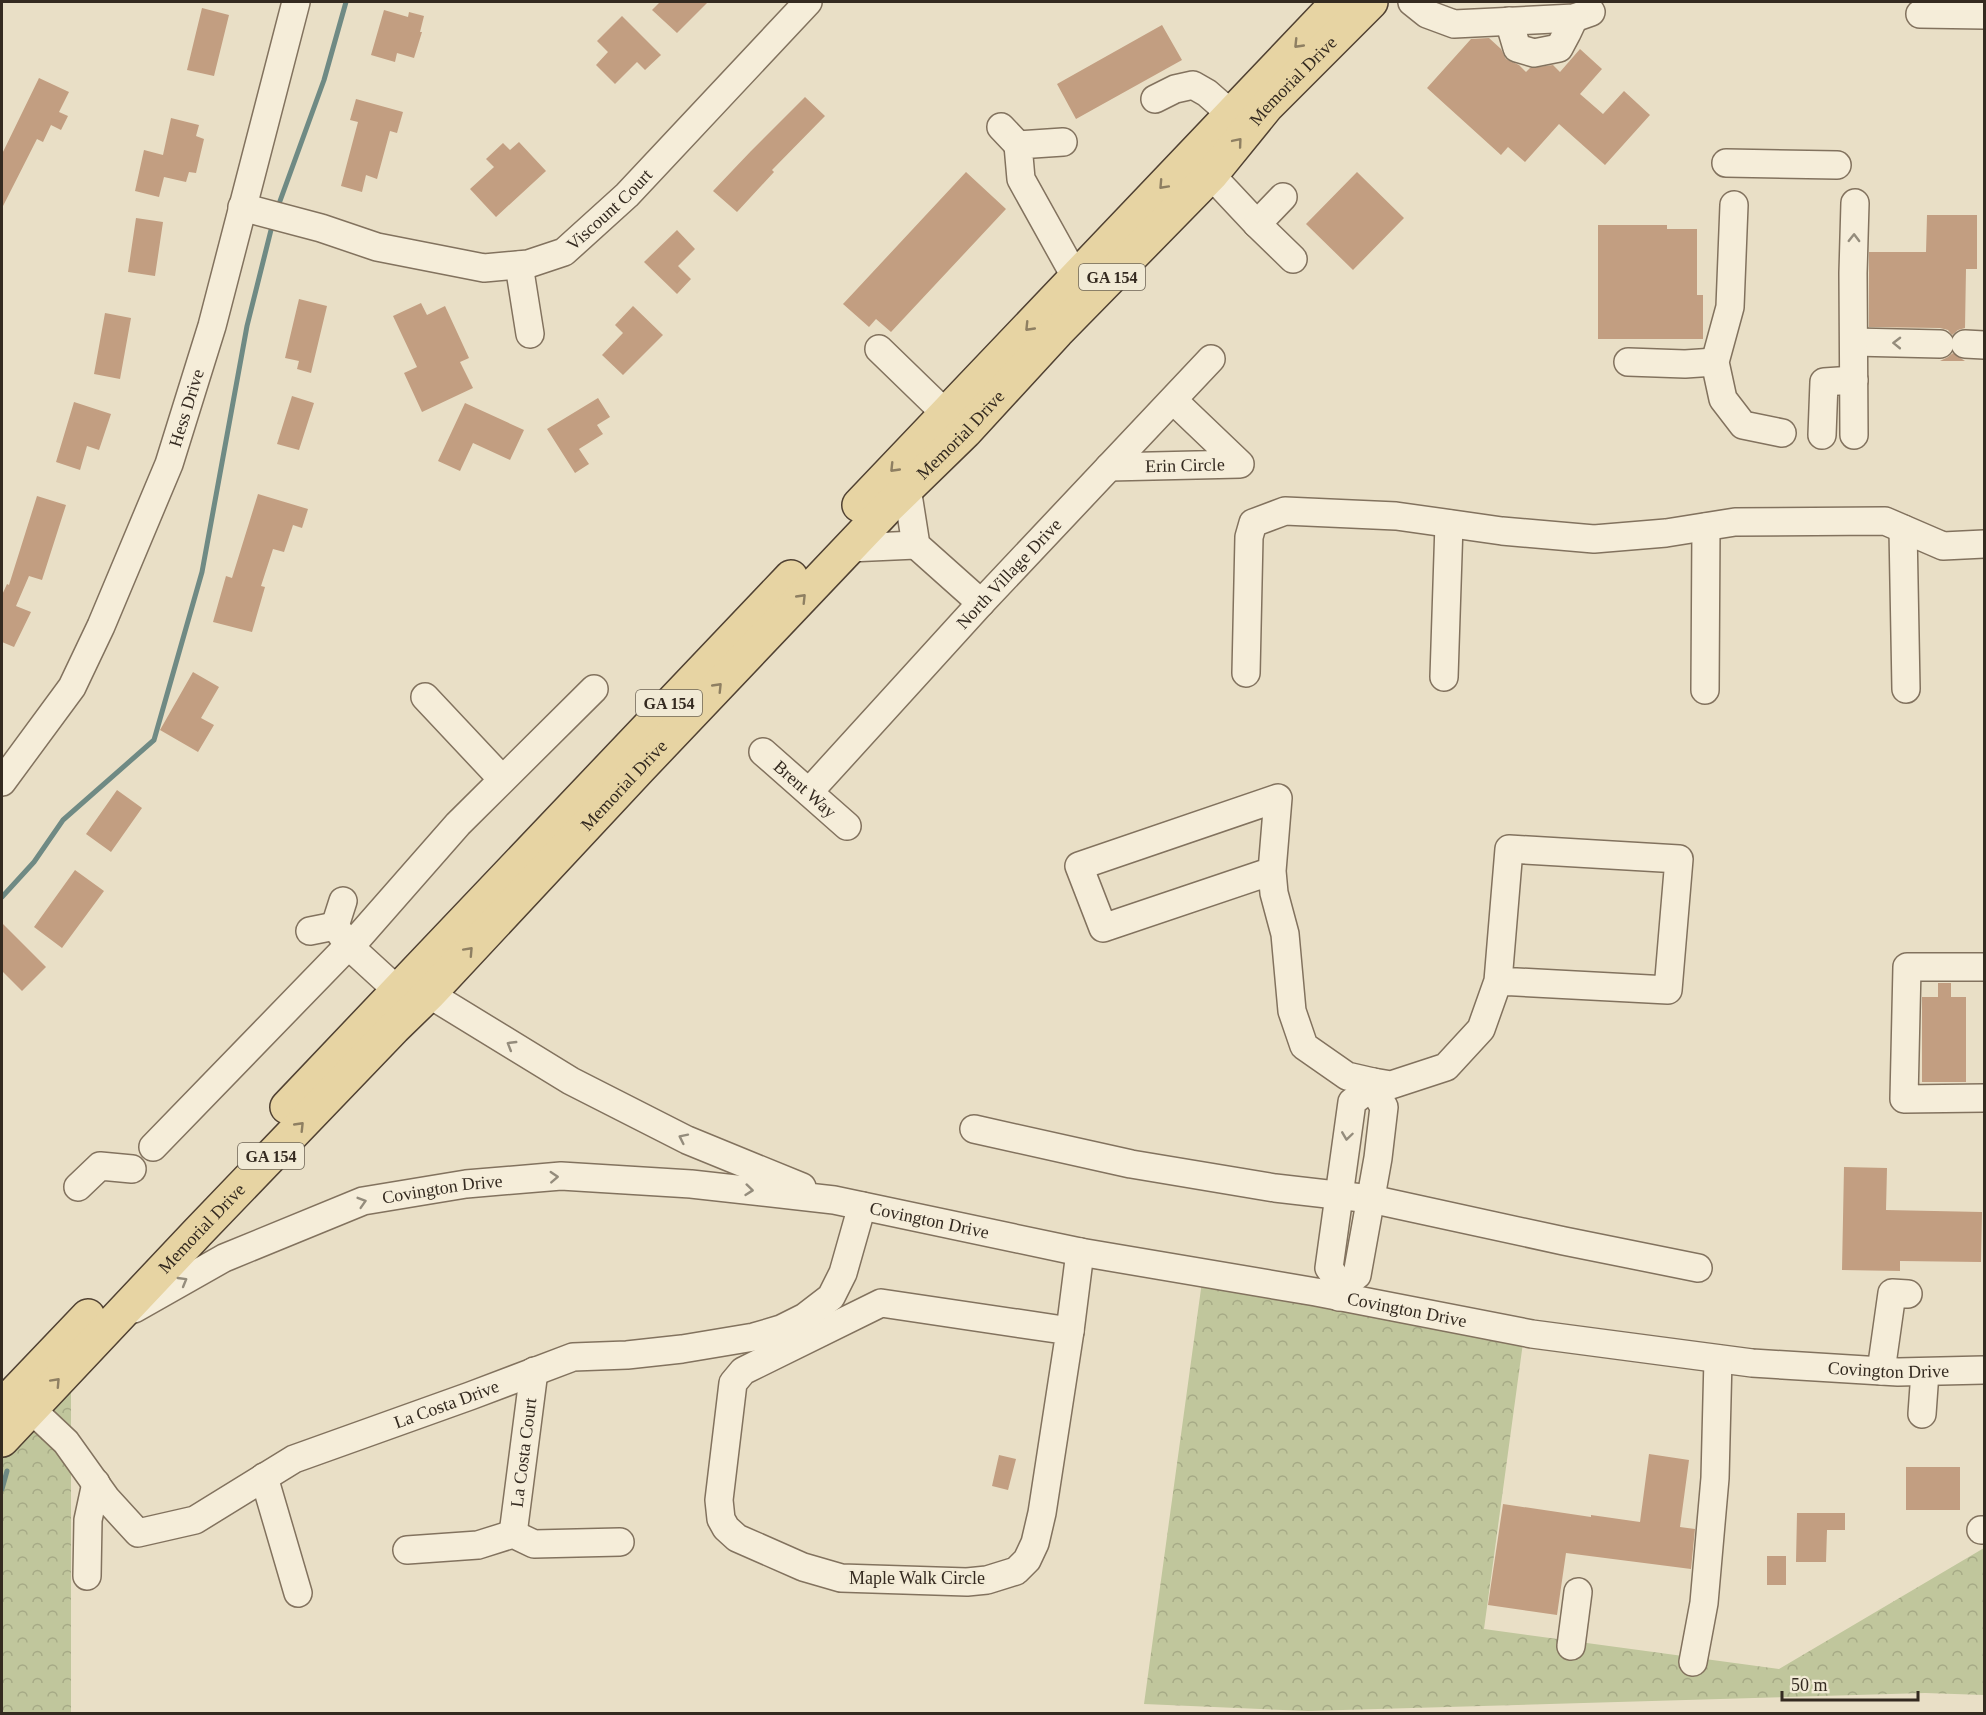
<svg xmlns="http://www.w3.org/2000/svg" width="1986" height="1715" font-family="'Times New Roman',serif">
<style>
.forest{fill:url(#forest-crowns)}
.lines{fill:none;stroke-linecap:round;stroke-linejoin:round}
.stream{stroke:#6f8a84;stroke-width:5}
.building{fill:#c29e81}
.minor-casing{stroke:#82725e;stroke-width:30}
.major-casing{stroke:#504132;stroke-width:36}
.minor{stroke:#f5edd9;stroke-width:27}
.major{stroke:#e7d4a3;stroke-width:33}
.oneway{stroke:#8e7f62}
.oneway2{stroke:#948c7c}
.labels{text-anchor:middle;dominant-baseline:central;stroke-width:4.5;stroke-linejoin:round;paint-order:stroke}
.shield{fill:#f1ead5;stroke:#6d6456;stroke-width:1.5}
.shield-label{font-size:16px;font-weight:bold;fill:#342a20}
.street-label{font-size:18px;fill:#342a20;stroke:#f1ead5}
</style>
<defs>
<pattern id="forest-crowns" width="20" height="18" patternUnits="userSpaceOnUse" patternTransform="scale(1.5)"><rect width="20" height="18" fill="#c0c69c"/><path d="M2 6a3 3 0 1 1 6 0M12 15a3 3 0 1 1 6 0" fill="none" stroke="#a6aa86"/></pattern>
</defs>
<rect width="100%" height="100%" fill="#e9dfc6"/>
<path class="forest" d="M 1204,1267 L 1525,1328 L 1484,1629 L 1779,1669 L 1984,1548 L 1984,1695 L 1925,1693 L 1308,1711 L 1144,1704 Z
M 71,1355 L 71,1713 L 2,1713 L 2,1428 Z"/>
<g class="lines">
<path class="stream" d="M 280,201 L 324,80 L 346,2
M 2,897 L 34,862 L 63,820 L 154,740 L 202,572 L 247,326 L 271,230
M 2,1489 L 7,1471"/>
</g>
<path class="building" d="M 660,2 L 708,2 L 677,33 L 652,10 Z
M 202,8 L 229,15 L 214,76 L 187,70 Z
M 384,10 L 408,17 L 409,12 L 424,16 L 420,32 L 422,32 L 414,58 L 397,53 L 395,62 L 371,55 Z
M 622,16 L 661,55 L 645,70 L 637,62 L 615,84 L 596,65 L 608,52 L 597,41 Z
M 1162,25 L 1182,60 L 1076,119 L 1057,84 Z
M 1489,38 L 1501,49 L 1506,59 L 1519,65 L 1526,72 L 1530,68 L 1553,65 L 1560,72 L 1580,49 L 1602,69 L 1580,94 L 1603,114 L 1624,91 L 1650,115 L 1605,165 L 1559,124 L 1525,162 L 1508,147 L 1501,155 L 1427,88 L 1471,39 Z
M 39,78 L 69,92 L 59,112 L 68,116 L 61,130 L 51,125 L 43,142 L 37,139 L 2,208 L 2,154 Z
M 805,97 L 825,116 L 772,170 L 774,172 L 737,212 L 713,191 L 751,151 Z
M 356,99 L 403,112 L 397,133 L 390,131 L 377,179 L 366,175 L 362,192 L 341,186 L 358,122 L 350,120 Z
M 171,118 L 199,125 L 196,136 L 204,139 L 196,173 L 189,172 L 186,182 L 164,177 L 159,197 L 135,191 L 144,150 L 163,155 Z
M 519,142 L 546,171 L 496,217 L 470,189 L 494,167 L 486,159 L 503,143 L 510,150 Z
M 966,172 L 1006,209 L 891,332 L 876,319 L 869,327 L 843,304 Z
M 1357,172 L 1404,218 L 1353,270 L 1306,224 Z
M 1927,215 L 1977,215 L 1977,269 L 1966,269 L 1965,328 L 1958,330 L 1952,335 L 1948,330 L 1940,328 L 1869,327 L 1869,252 L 1926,252 Z
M 136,218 L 163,222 L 155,276 L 128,272 Z
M 1598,225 L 1667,225 L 1667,229 L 1697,229 L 1697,295 L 1703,295 L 1703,339 L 1598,339 Z
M 677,230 L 695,249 L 678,266 L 691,279 L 677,294 L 644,262 Z
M 299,299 L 327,306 L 311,373 L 297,369 L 299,361 L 285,358 Z
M 421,303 L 427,315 L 445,306 L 469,358 L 460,362 L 473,388 L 422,412 L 404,373 L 417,367 L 393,316 Z
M 633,306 L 663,335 L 623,375 L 602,355 L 623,333 L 615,325 Z
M 105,313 L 131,318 L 120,379 L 94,374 Z
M 1953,353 L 1965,361 L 1940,361 L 1948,357 Z
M 292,396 L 314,403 L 299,450 L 277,444 Z
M 598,398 L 610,417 L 597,425 L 603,434 L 579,449 L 589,464 L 575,473 L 547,429 Z
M 74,402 L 111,414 L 99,450 L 87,446 L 80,470 L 56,462 Z
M 465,403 L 524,430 L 510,460 L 473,443 L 460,471 L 438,461 Z
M 258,494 L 308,509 L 302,528 L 293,525 L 284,552 L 273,549 L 261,586 L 265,587 L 252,632 L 213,622 L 226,576 L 232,578 Z
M 37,496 L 66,505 L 42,580 L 29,576 L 16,606 L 31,612 L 14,647 L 2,642 L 2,595 L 7,584 L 9,585 Z
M 193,672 L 219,687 L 201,718 L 214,725 L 198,752 L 160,730 Z
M 117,790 L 142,808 L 111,852 L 86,834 Z
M 75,870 L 104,891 L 62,948 L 34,927 Z
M 2,923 L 46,967 L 22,991 L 2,971 Z
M 1938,983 L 1951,983 L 1951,997 L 1966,997 L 1966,1082 L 1922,1082 L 1922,997 L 1938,997 Z
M 1844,1167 L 1887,1168 L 1886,1210 L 1982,1212 L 1981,1262 L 1900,1261 L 1900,1271 L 1842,1270 Z
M 1649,1454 L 1689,1460 L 1680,1527 L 1695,1529 L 1691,1569 L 1566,1553 L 1557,1615 L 1488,1605 L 1503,1504 L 1591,1517 L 1591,1515 L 1640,1522 Z
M 999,1455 L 1016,1459 L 1008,1490 L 992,1486 Z
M 1906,1467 L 1960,1467 L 1960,1510 L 1906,1510 Z
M 1797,1513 L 1845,1513 L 1845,1530 L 1827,1530 L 1826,1562 L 1796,1562 Z
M 1767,1556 L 1786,1556 L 1786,1585 L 1767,1585 Z"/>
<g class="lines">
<g class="minor-casing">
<g id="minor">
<path d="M 1412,2 L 1427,14 L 1454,24 L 1574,18 L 1591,12"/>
<path d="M 1920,14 L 1984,15"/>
<path d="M 1509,21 L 1517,48 L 1534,53 L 1559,48 L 1567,33 L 1574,18"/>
<path d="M 1155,99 L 1175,89 L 1193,85 L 1207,93 L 1231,114"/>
<path d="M 1001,127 L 1018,145"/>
<path d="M 1063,142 L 1018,145 L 1021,179 L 1076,278"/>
<path d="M 1726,163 L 1837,165"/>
<path d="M 1211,175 L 1257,224 L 1283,197"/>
<path d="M 1734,205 L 1730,307 L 1715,362 L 1723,399 L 1743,425 L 1782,433"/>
<path id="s1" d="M 242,207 L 321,228 L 377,247 L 484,268 L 528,264 L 564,252 L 627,195 L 808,2"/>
<path d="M 1257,224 L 1293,259"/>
<path d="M 519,265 L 530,334"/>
<path d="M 1854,342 L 1940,344"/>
<path d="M 1965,344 L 1984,345"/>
<path d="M 879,349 L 946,414"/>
<path d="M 1628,362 L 1685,364 L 1715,362"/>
<path d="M 1822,435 L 1824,382 L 1854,380"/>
<path d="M 1854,435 L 1853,273 L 1855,203"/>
<path id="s2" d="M 1109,467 L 1240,464 L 1173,400"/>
<path d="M 907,488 L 916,545 L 981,603"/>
<path d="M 1903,529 L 1906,689"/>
<path d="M 849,548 L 916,545"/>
<path d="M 1246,673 L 1249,537 L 1253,523 L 1285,511 L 1396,516 L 1502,531 L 1594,539 L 1666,533 L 1735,522 L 1885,521 L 1943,546 L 1984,544"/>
<path d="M 1444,677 L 1449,524"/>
<path d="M 1705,690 L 1706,527"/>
<path d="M 425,697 L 502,779"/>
<path id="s3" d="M 763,752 L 847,826"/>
<path id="s4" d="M 2,782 L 72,687 L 101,626 L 169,464 L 212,326 L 296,2"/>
<path id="s5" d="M 809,792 L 981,603 L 1211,359"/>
<path d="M 1272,871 L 1103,928 L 1079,866 L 1278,798 L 1272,871 L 1274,893 L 1285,934 L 1292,1011 L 1304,1046 L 1347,1076 L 1373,1082"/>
<path d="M 335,926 L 343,901"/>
<path d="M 310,931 L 335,926 L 350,947 L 397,990 L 429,994 L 571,1081 L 687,1140 L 802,1187"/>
<path d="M 350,947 L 458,824 L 594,689"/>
<path d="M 1984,967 L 1907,967 L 1904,1099 L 1984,1098"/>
<path d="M 974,1129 L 1131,1164 L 1275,1188 L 1371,1199 L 1564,1241 L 1698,1268"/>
<path d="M 153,1147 L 349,945"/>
<path d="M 78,1187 L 100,1166 L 132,1169"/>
<path d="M 1342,1287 L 1329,1268 L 1352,1102 L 1372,1087 L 1373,1082 L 1391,1085 L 1446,1067 L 1481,1029 L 1498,981 L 1668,990 L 1679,859 L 1509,849 L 1498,981"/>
<path d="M 1339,1297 L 1342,1287 L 1357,1275 L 1378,1158 L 1384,1107 L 1372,1087"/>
<path d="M 881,1303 L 1070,1331 L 1042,1513 L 1035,1543 L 1027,1560 L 1016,1571 L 987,1580 L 967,1582 L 841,1578 L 803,1567 L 737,1538 L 726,1528 L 721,1519 L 719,1500 L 733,1383 L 743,1371 Z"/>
<path id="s6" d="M 134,1309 L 224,1258 L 363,1201 L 466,1184 L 561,1176 L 691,1184 L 834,1200 L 1080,1252 L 1316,1292 L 1532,1334 L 1752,1363 L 1898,1372 L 1984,1370"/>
<path d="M 1070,1331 L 1080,1252"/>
<path d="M 1881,1371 L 1892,1293 L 1908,1294"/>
<path id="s7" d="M 31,1409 L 66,1442 L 106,1498 L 138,1533 L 195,1520 L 294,1459 L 470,1396 L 573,1357 L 627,1355 L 682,1349 L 754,1337 L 781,1329 L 805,1317 L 831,1297 L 843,1273 L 862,1206"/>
<path d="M 1922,1414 L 1925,1372"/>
<path d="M 264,1477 L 298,1593"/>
<path d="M 1981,1530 L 1984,1530"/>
<path id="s8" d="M 513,1534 L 534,1371"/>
<path d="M 407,1550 L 478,1545 L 513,1534 L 534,1544 L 620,1542"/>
<path d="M 87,1576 L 88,1520 L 96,1483"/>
<path d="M 1571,1646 L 1578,1592"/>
<path d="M 1693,1662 L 1704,1603 L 1715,1478 L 1718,1359"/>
</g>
</g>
<g class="major-casing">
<g id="major">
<path d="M 859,505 L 1338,2"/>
<path d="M 287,1107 L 791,577"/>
<path d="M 2,1406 L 88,1316"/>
<path id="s9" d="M 2,1440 L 198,1232 L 394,1028 L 429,994 L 640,768 L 889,506 L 965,432 L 1057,332 L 1211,175 L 1267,106 L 1371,2"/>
</g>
</g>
<use href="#minor" class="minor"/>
<use href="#major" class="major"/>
</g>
<defs><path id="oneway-chevron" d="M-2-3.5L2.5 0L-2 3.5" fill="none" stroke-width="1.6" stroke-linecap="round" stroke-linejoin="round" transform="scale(1.5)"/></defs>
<g class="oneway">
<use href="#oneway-chevron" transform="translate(1298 44) rotate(134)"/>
<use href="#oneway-chevron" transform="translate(1238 142) rotate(-50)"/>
<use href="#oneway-chevron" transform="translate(1163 185) rotate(133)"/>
<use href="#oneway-chevron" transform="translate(1029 327) rotate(134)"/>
<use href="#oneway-chevron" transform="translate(894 468) rotate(134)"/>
<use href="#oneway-chevron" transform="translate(802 598) rotate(-46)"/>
<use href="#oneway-chevron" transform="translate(718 687) rotate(-46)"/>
<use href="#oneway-chevron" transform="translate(469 951) rotate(-47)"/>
<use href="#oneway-chevron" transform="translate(300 1126) rotate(-46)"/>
<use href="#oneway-chevron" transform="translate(56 1382) rotate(-47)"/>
</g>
<g class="oneway2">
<use href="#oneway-chevron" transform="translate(1854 238) rotate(-89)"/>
<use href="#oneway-chevron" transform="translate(1897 343) rotate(-179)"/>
<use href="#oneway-chevron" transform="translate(511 1045) rotate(-149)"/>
<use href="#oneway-chevron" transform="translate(1347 1136) rotate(98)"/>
<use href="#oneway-chevron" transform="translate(683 1138) rotate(-154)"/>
<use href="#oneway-chevron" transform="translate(554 1177) rotate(-3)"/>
<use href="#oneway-chevron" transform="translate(749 1190) rotate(6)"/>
<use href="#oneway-chevron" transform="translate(362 1202) rotate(-17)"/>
<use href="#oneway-chevron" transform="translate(183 1281) rotate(-30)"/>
</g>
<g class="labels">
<g class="shield">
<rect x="1079" y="264" width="66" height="26" rx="4.5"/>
<rect x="636" y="690" width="66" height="26" rx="4.5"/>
<rect x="238" y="1143" width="66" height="26" rx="4.5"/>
</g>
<g class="shield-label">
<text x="1112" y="277">GA 154</text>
<text x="669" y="703">GA 154</text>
<text x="271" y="1156">GA 154</text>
</g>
<g class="street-label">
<text stroke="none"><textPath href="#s9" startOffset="1875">Memorial Drive</textPath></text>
<text stroke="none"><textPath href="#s1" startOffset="394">Viscount Court</textPath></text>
<text stroke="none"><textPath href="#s4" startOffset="420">Hess Drive</textPath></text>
<text stroke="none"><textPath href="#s9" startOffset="1389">Memorial Drive</textPath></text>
<text stroke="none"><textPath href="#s2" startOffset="76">Erin Circle</textPath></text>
<text stroke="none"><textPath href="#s5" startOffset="296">North Village Drive</textPath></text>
<text stroke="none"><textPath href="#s9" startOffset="903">Memorial Drive</textPath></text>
<text stroke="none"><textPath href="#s3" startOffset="56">Brent Way</textPath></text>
<text stroke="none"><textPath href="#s6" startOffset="334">Covington Drive</textPath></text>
<text stroke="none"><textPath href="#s6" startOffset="825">Covington Drive</textPath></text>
<text stroke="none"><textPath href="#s9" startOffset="291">Memorial Drive</textPath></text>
<text stroke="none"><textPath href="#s6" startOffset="1311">Covington Drive</textPath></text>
<text stroke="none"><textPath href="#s6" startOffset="1797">Covington Drive</textPath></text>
<text stroke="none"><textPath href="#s7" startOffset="501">La Costa Drive</textPath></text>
<text stroke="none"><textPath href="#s8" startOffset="82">La Costa Court</textPath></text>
<text x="917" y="1578">Maple Walk Circle</text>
</g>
</g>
<rect width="1986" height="1715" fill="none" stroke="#342a20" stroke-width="6"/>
<path d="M1782 1691v9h136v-9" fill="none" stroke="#342a20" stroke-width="3"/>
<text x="1791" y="1691" font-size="18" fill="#342a20" stroke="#f1ead5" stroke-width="4.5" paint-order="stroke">50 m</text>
</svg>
